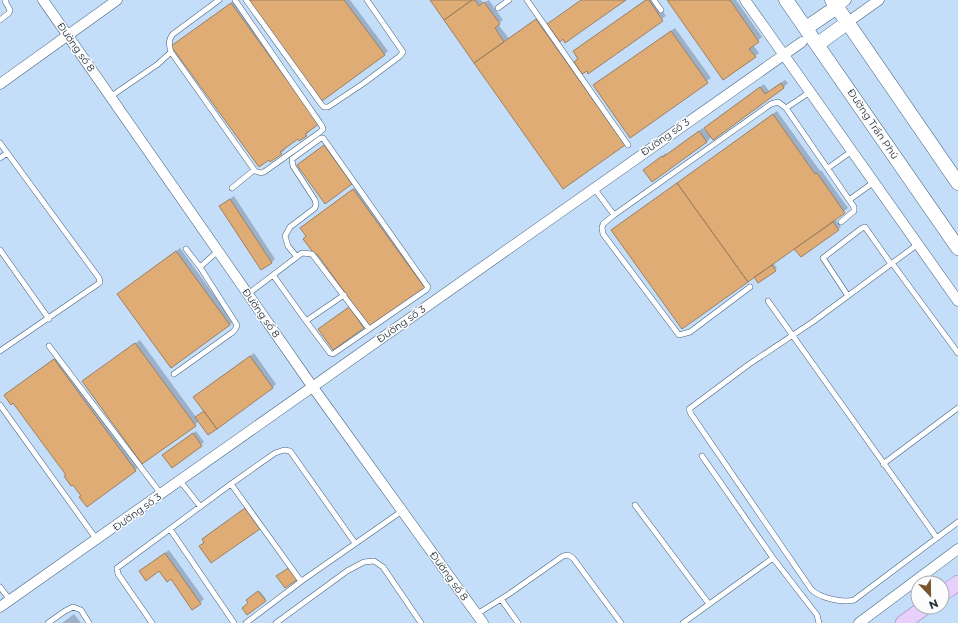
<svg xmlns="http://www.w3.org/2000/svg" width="958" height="623" font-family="Montserrat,sans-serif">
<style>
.shadow{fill:#0003}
.building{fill:#deac74;stroke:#9e8060}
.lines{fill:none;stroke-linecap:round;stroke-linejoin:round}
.service-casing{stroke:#44617e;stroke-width:6}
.minor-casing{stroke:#44617e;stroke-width:11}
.secondary-casing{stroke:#44617e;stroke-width:15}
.primary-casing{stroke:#9984b8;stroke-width:16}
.service{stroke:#fff;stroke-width:5}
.minor{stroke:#fff;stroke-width:10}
.secondary{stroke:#fff;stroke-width:14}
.primary{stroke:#e8d0fc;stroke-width:15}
.labels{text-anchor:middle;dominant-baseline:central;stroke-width:3;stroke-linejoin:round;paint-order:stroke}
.street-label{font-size:10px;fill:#24313e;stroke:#fcfcfc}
</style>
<rect width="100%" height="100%" fill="#c4def9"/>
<path class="shadow" d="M 235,0 L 322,120 L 309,130 L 310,131 L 306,135 L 299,140 L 298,138 L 284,148 L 285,150 L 281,153 L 176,43 Z
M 249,0 L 350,0 L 388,51 L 384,55 Z
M 431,0 L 481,0 L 483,3 L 489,0 L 503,20 L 498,24 L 509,39 L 540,16 L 628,141 L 624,144 Z
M 645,0 L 655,0 L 666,16 L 588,72 L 575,62 L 578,58 L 574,51 L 578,48 Z
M 668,0 L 736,0 L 762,37 L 753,45 L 759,53 L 755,56 Z
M 675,28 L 711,78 L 631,136 L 598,82 Z
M 785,80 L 788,83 L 784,87 L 713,138 L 712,136 L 707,142 L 652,181 L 644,170 L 666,153 L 667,154 L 703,128 L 709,135 L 710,134 L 706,128 L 709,124 L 764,84 L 769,91 Z
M 777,111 L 820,171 L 821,170 L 848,208 L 835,219 L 841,227 L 838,229 L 795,248 L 773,263 L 777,268 L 758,281 L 755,276 L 612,230 Z
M 328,142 L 356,180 L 325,202 L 302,161 Z
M 357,186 L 428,283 L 370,326 L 368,323 L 334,349 L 323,326 L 354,303 L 301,228 Z
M 234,196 L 275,259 L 271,263 L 220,206 Z
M 180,248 L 233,321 L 230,325 L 118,294 Z
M 140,340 L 196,417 L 205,411 L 194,397 L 254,353 L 276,384 L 273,387 L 199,421 L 195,425 L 87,378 Z
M 58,356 L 139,467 L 135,470 L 82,495 L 13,402 L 5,395 Z
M 196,431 L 204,442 L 172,467 L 166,453 Z
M 250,505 L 263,524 L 259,528 L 200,546 L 204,543 L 203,539 L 207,535 Z
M 169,550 L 204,599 L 200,603 L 171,577 L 159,570 L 144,568 Z
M 260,591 L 266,599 L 265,601 L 249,603 L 249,599 Z
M 74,614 L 81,623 L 62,623 Z"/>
<path class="building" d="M 248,0 L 344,0 L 385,55 L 322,101 Z
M 430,0 L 472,0 L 444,20 Z
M 472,0 L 475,0 L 479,6 L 484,2 L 500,24 L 495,28 L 504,42 L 474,63 L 444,20 Z
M 581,0 L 626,0 L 565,43 L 563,39 L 560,42 L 547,24 Z
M 646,0 L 649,0 L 663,21 L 588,74 L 587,71 L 582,74 L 574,62 L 578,59 L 573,51 Z
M 667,0 L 730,0 L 759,42 L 749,49 L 756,57 L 723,80 Z
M 231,3 L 319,124 L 305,134 L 307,136 L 299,141 L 298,139 L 280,152 L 282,154 L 270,162 L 269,160 L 259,167 L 171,46 Z
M 536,19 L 625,145 L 563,189 L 474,63 Z
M 671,31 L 708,83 L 630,138 L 593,85 Z
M 781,83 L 784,88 L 713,140 L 704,128 L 760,87 L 765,94 Z
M 773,114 L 815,174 L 817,173 L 845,213 L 748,282 L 677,183 Z
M 699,131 L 707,142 L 652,182 L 643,170 L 662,156 L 663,157 Z
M 324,145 L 352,184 L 325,204 L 297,165 Z
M 677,183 L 748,282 L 682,329 L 611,230 Z
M 353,189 L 425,288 L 370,327 L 317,254 L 315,255 L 303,239 L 306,236 L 300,228 Z
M 230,199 L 272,263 L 261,270 L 219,206 Z
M 833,222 L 839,230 L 801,257 L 794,249 Z
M 176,251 L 230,325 L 171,368 L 117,294 Z
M 772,265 L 776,271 L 758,283 L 754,277 Z
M 349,307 L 364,328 L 333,350 L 318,329 Z
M 135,343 L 196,426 L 142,464 L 82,381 Z
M 250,356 L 273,388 L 217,429 L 193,397 Z
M 54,359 L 136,471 L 87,507 L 79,497 L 81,496 L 73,485 L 71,486 L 64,476 L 66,475 L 13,403 L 11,405 L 4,395 Z
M 204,411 L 217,429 L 208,435 L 195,417 Z
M 193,433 L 202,446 L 172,468 L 162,455 Z
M 245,508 L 260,529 L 211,563 L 199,546 L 204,543 L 202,539 Z
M 165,553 L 201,604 L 192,610 L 171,579 L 167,582 L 159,571 L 146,581 L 139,571 Z
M 290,567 L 298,579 L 285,588 L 276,576 Z
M 258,591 L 266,601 L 247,615 L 242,608 L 248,603 L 246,600 Z"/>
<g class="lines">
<g class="service-casing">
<path id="service" d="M 246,0 L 321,104 L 324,107 L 328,107 L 364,83 L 400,56 L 403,52 L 367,0
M 527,0 L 628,145
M 654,0 L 661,10
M 498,8 L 509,0
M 0,20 L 9,13 L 10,10 L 5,1 L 6,0
M 171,52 L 255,171 L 261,173 L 264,172 L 320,132 L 323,129 L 322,126 L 235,0
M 110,97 L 158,64 L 171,52 C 169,45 168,40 173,34 L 219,0
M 786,108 L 810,92
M 0,143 L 99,278 L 100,282 L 98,284 L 0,351
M 0,158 L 7,153
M 828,168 L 852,151
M 232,188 L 254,170
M 594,188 L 614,215
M 849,200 L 874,182
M 918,244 L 814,321 L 748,365 L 689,409 L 691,414 L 811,589 C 819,598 842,603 854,600 L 958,522
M 0,250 L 49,319
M 297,257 L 288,246 L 285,236 L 290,227 L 315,208 L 316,204 L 315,200 L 293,166 L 292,159 L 321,138 L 323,138 L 428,287 L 426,290 L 333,354 L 330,353 L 306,321
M 892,263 L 958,353
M 200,267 L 218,251
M 273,275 L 306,321 L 344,295
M 750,287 L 690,332 L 679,335 L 603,234 L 602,228 L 603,224 L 614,215 L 771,104 L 778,102 L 786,108 L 854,207 L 854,211 L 841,222
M 248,294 L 302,253 L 312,254 L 369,329
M 848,296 L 823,258 L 862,228 L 865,227 L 891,264
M 768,301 L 937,538
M 49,346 L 161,494
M 174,374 L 233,332 L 236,328 L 237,325 L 200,267 L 186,249
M 0,405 L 97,540
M 702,456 L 773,558 L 817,615 L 819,623
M 883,464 L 958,408
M 180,481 L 200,506
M 231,484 L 300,580 L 303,580 L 402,511
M 635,505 L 709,604
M 170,529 L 234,623
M 0,587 L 10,600
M 501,599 L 518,623
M 477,614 L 509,594 L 563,556 L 568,555 L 573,558 L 621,623
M 48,623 L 65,611 L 73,607 L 81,610 L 89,623
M 152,623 L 118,574 L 117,568 L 231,484 L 275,453 L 284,450 L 290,451 L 355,543
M 246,623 L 303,580
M 276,623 L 347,571 L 364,562 L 374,561 L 383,567 L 421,623
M 683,623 L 773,558"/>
</g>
<g class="minor-casing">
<path id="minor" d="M 43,0 L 312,386 L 483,623
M 745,0 L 958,301
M 837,7 L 846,0
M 848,22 L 879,0
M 0,84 L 117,0
M 0,607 L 802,42
M 859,623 L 958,549"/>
</g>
<g class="secondary-casing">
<path id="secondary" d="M 786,0 L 958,248
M 832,0 L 958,183
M 806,28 L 837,7
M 818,44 L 848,22"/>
</g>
<g class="primary-casing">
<path id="primary" d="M 942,594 L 958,583
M 903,623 L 925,607"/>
</g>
<use href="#service" class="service"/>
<use href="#minor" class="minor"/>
<use href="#secondary" class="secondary"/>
<use href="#primary" class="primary"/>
</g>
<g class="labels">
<g class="street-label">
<text transform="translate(76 47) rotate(55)">Đường số 8</text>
<text transform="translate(873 124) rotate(56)">Đường Trần Phú</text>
<text transform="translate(665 137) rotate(-35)">Đường số 3</text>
<text transform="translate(261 313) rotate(55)">Đường số 8</text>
<text transform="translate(401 324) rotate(-35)">Đường số 3</text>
<text transform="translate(137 512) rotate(-36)">Đường số 3</text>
<text transform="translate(449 576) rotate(54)">Đường số 8</text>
</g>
</g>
<g transform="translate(930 595) rotate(158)"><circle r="19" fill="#fcfcfc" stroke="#a6abb0"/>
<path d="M0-3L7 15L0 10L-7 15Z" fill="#78562e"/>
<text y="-6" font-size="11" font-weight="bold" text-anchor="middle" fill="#24313e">N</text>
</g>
</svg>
